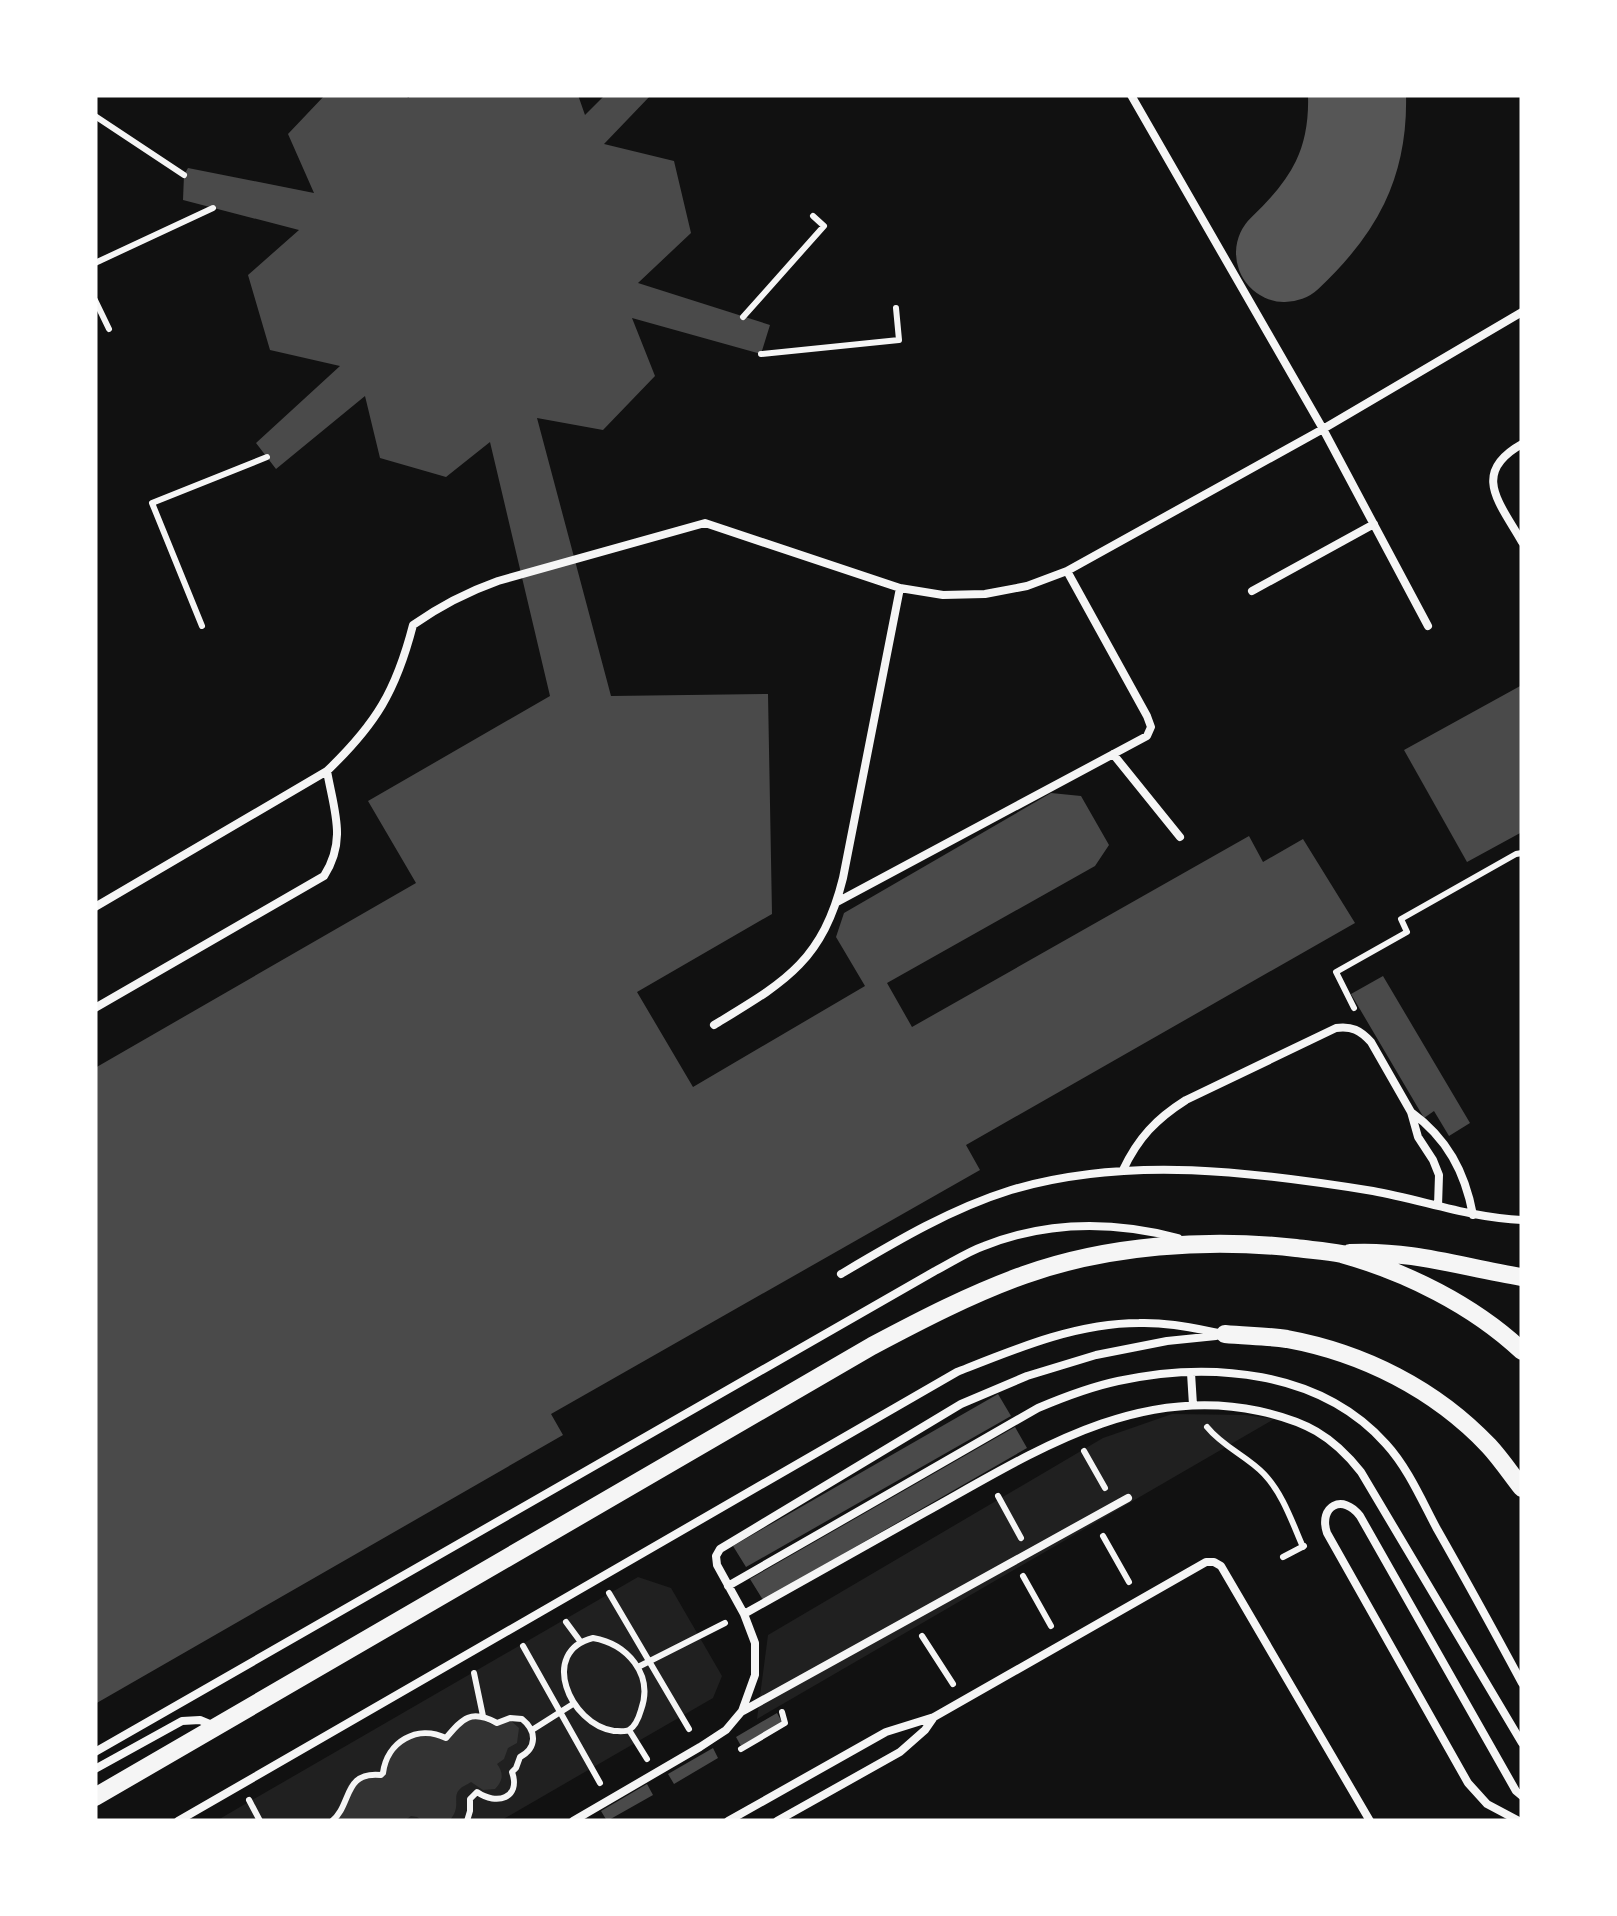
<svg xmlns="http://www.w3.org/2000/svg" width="1617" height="1916" font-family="Roboto,sans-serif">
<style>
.green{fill:#202020}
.water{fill:#333}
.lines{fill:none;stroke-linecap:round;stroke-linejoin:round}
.taxiway{stroke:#565656;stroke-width:98}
.building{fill:#4a4a4a}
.path{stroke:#f5f5f5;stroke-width:6}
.service{stroke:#f5f5f5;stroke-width:8}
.tertiary{stroke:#f5f5f5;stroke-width:18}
</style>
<rect width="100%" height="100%" fill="#111"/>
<path class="green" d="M 1172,1414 L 1245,1415 L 1274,1419 L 757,1719 L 768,1635 L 1103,1438 Z
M 638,1577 L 671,1588 L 722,1676 L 713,1698 L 500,1821 L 216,1821 Z"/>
<path class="water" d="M 467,1716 L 476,1717 L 493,1725 L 497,1721 L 509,1719 L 519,1728 L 517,1743 L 508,1748 L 504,1759 L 497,1764 C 504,1773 503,1781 495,1789 L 483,1790 L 471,1782 C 467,1785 462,1786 459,1790 C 452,1798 462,1807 449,1821 L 423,1821 L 417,1817 L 411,1816 L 404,1821 L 328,1821 C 333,1816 341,1810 344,1803 C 347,1796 344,1789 351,1782 C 359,1775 373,1781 380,1771 C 388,1760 385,1747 399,1739 C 416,1728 433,1742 444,1735 C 454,1729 452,1721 467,1716 Z"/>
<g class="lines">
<path class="taxiway" d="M 1285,253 C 1334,207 1359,163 1357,95"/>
</g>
<path class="building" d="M 325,95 L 402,95 L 409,98 L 409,95 L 578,95 L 585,115 L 605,95 L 651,95 L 604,144 L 674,161 L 691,233 L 638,283 L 770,325 L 761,354 L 632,318 L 655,376 L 603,430 L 537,418 L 611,696 L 768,694 L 772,914 L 637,992 L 693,1087 L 865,986 L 836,937 L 844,913 L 1051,793 L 1081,796 L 1109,845 L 1095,866 L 887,983 L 912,1027 L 1249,836 L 1263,862 L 1303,839 L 1355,923 L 966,1145 L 980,1170 L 551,1414 L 563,1435 L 95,1704 L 95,1068 L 416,883 L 368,801 L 550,696 L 490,442 L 446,477 L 380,458 L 365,396 L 276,469 L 256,443 L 340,366 L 270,350 L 248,275 L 299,230 L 183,200 L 184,175 L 188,168 L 314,193 L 288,134 Z
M 1522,685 L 1522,832 L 1467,862 L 1404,750 Z
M 1383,976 L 1470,1123 L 1449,1136 L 1434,1111 L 1424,1118 L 1351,994 Z
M 998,1394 L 1011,1416 L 746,1567 L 733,1546 Z
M 1015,1427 L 1027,1448 L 763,1600 L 750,1579 Z
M 777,1713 L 782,1722 L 741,1746 L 736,1737 Z
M 713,1748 L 718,1758 L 674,1784 L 668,1774 Z
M 647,1784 L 653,1795 L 607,1821 L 601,1811 Z"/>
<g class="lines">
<path class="path" d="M 95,116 L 184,175
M 95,263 L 213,208
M 95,300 L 109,329
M 743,317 L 824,226 L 813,216
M 761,354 L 899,340 L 896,308
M 202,626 L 152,503 L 267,457
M 1354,1008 L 1336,972 L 1407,932 L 1401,919 L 1516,854 L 1522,853
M 1207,1427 C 1223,1447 1247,1456 1264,1474 C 1283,1494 1292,1522 1303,1547
M 1084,1451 L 1105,1488
M 998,1496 L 1021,1538
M 1103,1536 L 1129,1582
M 1283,1557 L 1304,1546
M 1023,1576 L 1051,1626
M 609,1593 L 689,1729
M 566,1622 L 580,1641
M 922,1636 L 953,1684
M 593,1638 C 627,1644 654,1674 641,1710 C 639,1717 636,1726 629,1730 C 626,1732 618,1731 614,1731 C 569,1724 539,1651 593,1638 Z
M 523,1646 L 600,1783
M 638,1667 L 725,1623
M 474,1673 L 483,1716
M 532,1730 L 573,1704
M 629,1730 L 647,1759
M 741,1749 L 785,1723 L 782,1712
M 249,1800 L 260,1821
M 332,1821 C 352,1805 343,1771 381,1775 L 383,1773 C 387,1742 417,1724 446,1738 C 463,1718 471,1709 497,1723 L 510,1718 L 522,1719 C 537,1731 537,1748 520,1757 L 516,1768 L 512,1772 C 521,1798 497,1806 477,1792 L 470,1799 L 470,1811 L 467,1821"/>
<path class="service" d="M 1131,95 L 1323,429 L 1428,626
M 1522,444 C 1470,473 1500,503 1522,542
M 1252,591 L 1374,524
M 1113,754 L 1180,837
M 837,902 L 1147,736 L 1151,727 L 1147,716 L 1067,571
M 95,907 L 327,771 C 376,724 396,691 413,625 C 440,606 467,592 498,581 L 705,523 L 900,588 L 943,595 L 985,594 L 1027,586 L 1067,571 L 1323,429 L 1522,312
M 95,1008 L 324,876 C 347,840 334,811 327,771
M 714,1025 C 783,983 822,963 843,878 L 900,588
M 1411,1112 C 1447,1138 1465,1172 1473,1215
M 1123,1170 C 1138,1138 1156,1119 1186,1100 L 1336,1028 C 1352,1026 1360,1030 1371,1042 L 1411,1112 L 1418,1137 L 1433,1160 L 1439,1175 L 1438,1206
M 841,1274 C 895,1242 950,1209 1011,1190 C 1128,1155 1255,1172 1373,1191 C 1423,1200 1471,1218 1522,1220
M 1191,1373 L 1193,1405
M 728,1586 L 1038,1408 C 1064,1397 1090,1387 1118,1381 C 1210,1361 1320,1370 1386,1444 C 1408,1468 1422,1501 1437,1529 C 1466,1580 1494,1631 1522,1683
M 744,1614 C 804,1580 864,1547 924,1513 C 1029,1455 1134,1384 1259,1411 C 1305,1421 1332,1435 1361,1472 L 1522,1743
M 743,1711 L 1128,1498
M 95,1752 L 935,1271 C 951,1263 967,1252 984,1246 C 1047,1221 1113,1221 1178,1238
M 95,1769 L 182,1721 L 200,1720 L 212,1725
M 178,1821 L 957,1372 C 1015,1349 1076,1323 1139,1323 C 1168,1322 1197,1329 1225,1334
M 573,1821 L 700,1747 L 726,1730 L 742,1711 L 755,1675 L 755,1643 L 744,1614 L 717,1565 L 716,1556 L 720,1549 L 961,1404 L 1027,1376 L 1096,1355 L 1167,1341 L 1216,1336
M 728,1821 L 886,1732 L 934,1717 L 1206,1562 L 1214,1562 L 1221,1566 L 1370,1821
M 777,1821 L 900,1752 L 925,1730 L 934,1717
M 1519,1821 L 1487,1804 L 1468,1783 L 1327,1533 C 1318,1506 1343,1493 1360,1516 L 1516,1791 L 1522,1796"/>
<path class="tertiary" d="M 1350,1253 C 1413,1250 1461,1267 1522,1277
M 1225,1334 C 1245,1336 1267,1336 1287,1339 C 1363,1353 1435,1389 1489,1446 C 1501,1459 1511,1474 1522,1488
M 95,1797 L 872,1346 C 921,1320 971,1294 1024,1275 C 1108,1245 1208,1238 1296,1248 C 1311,1250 1327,1251 1342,1254 C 1406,1272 1473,1305 1522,1351"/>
</g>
<rect width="1617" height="1916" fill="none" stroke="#ffffff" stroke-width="195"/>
</svg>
